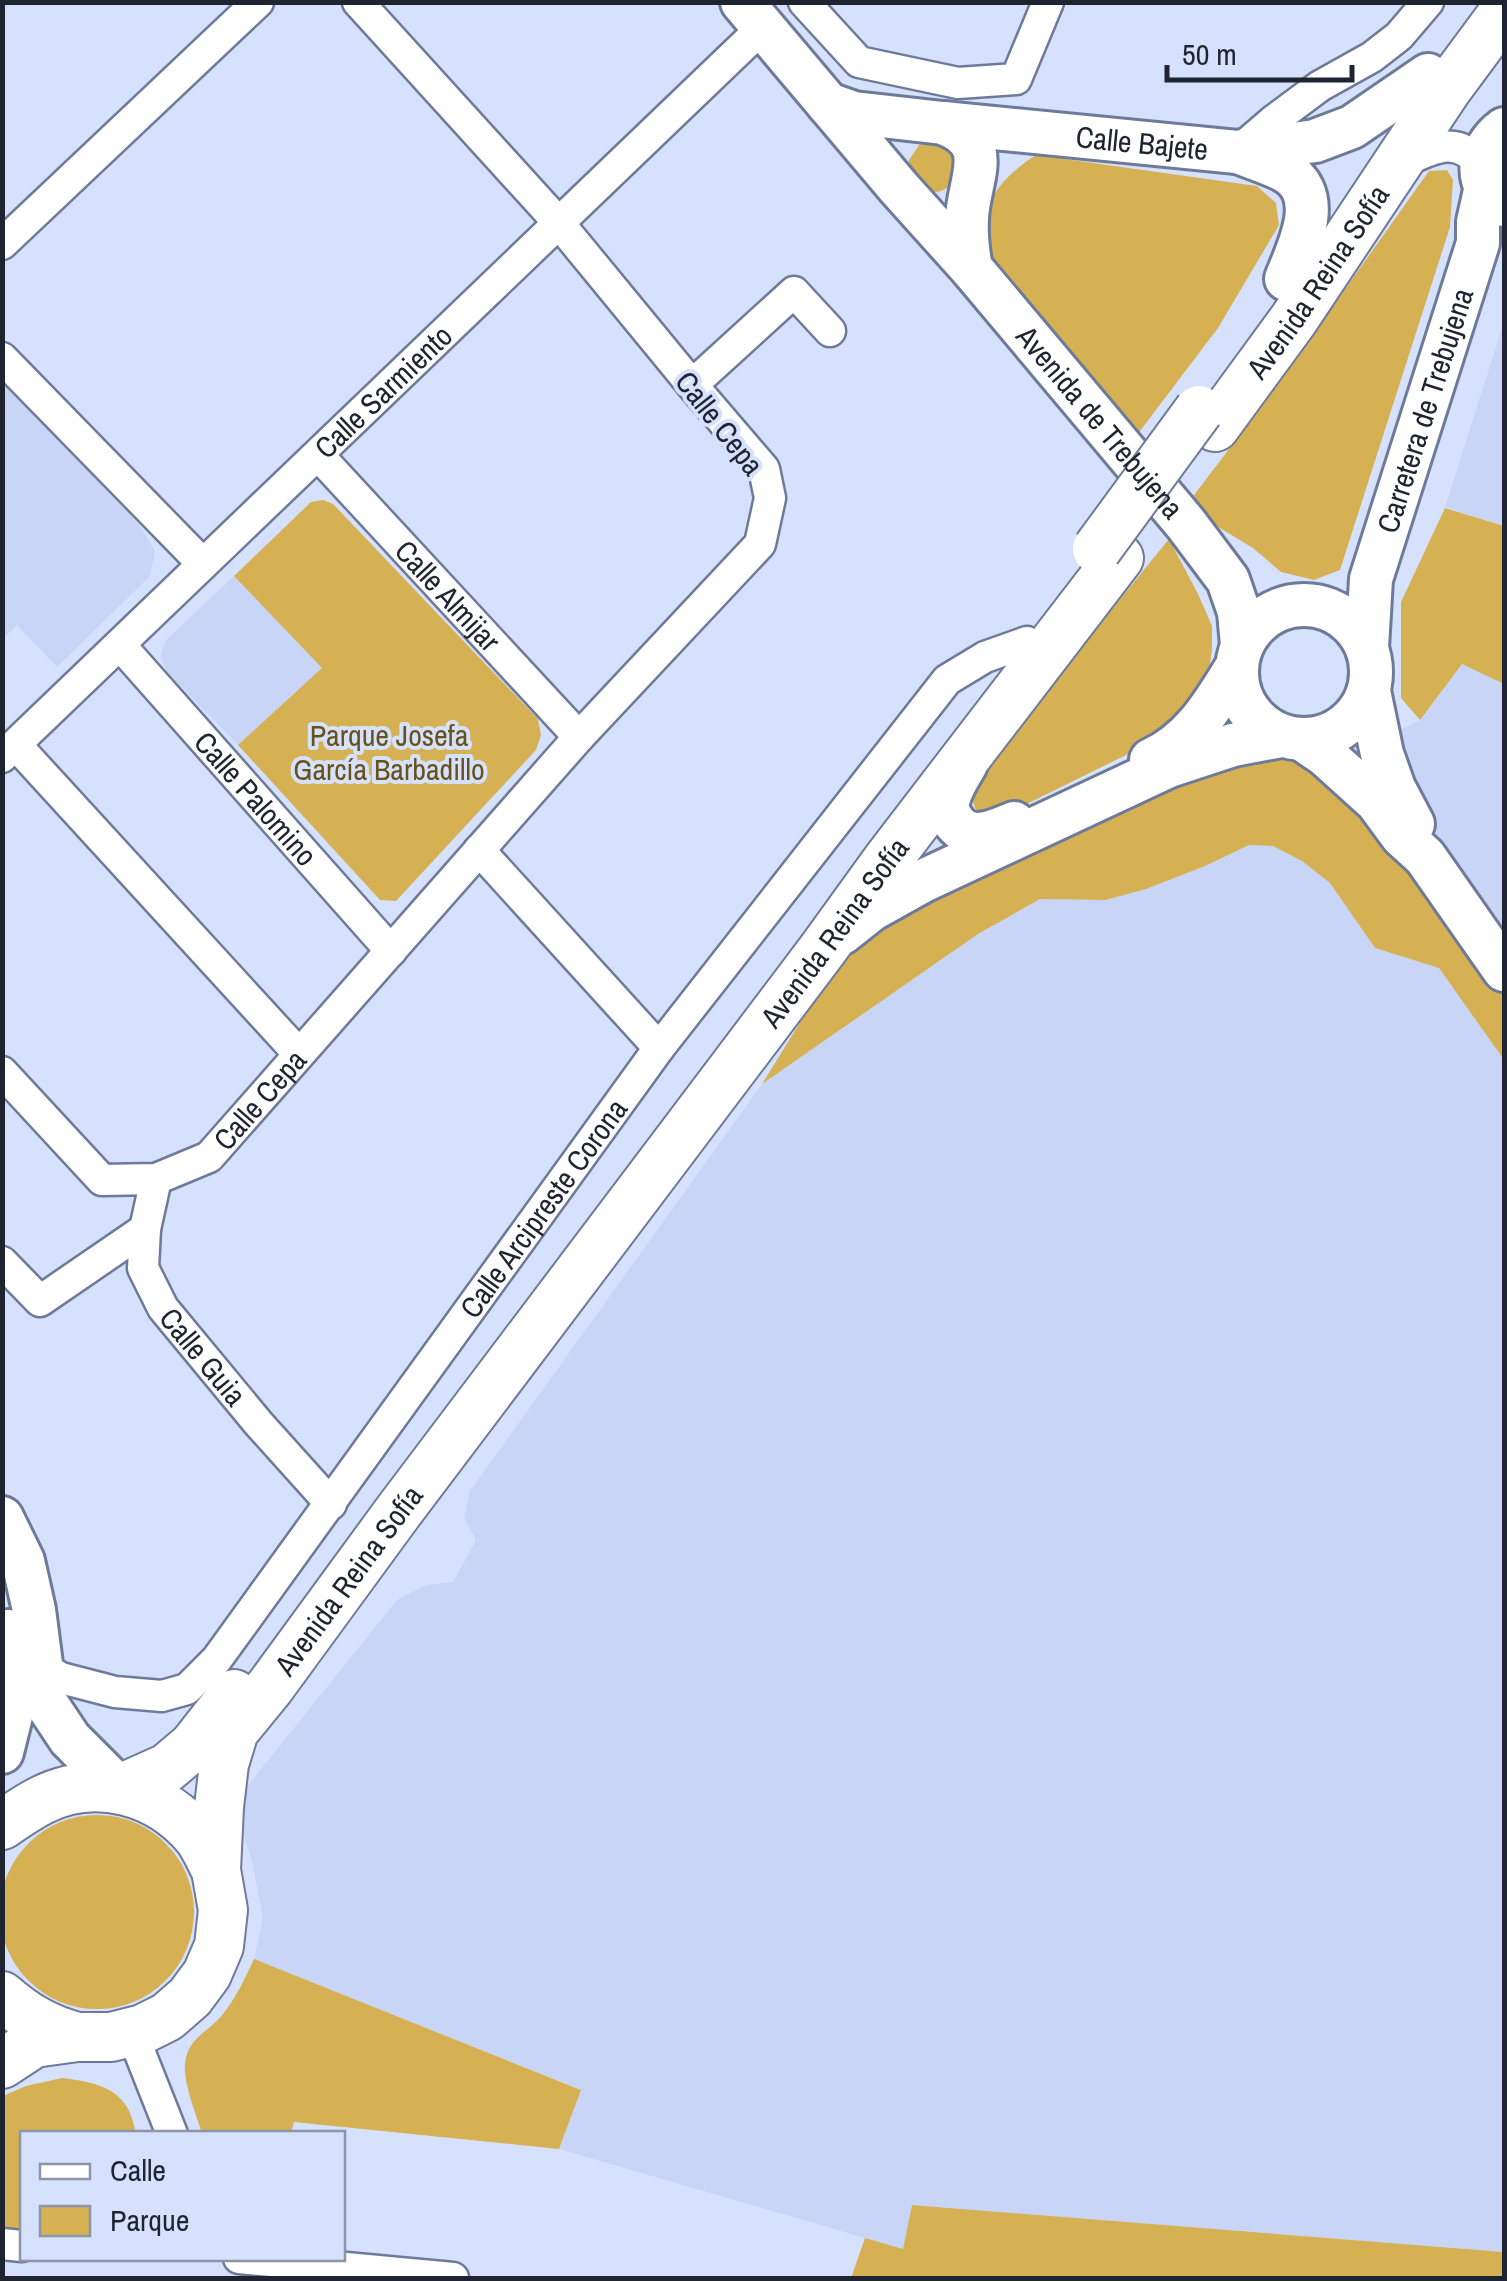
<svg xmlns="http://www.w3.org/2000/svg" width="1507" height="2281" font-family="'Archivo Narrow',sans-serif">
<style>
.built{fill:#c8d5f6}
.green{fill:#d5b154}
.lines{fill:none;stroke-linecap:round;stroke-linejoin:round}
.street-casing{stroke:#6e7a99;stroke-width:35}
.secondary-casing{stroke:#6e7a99;stroke-width:48}
.primary-casing{stroke:#6e7a99;stroke-width:52}
.street{stroke:#fff;stroke-width:30}
.secondary{stroke:#fff;stroke-width:42}
.primary{stroke:#fff;stroke-width:48}
.primary-bridge-casing{stroke:#6e7a99;stroke-width:52;stroke-linecap:butt}
.primary-bridge{stroke:#fff;stroke-width:48}
.labels{text-anchor:middle;dominant-baseline:central;stroke-width:8;stroke-linejoin:round;paint-order:stroke}
.street-label{font-size:30px;fill:#1f2431;stroke:#d6e1fd}
.park-label{font-size:30px;fill:#685219;stroke:#d6e1fd}
</style>
<rect width="100%" height="100%" fill="#d6e1fd"/>
<path class="built" d="M 1504,322 L 1504,526 L 1445,507 Z
M 3,381 L 140,526 L 155,551 L 150,576 L 57,667 L 17,625 L 3,639 Z
M 234,576 L 322,668 L 238,745 L 168,673 L 160,657 L 166,640 Z
M 1462,664 L 1504,684 L 1504,968 L 1335,760 L 1360,750 L 1420,720 Z
M 1249,845 L 1273,846 L 1302,861 L 1330,883 L 1375,948 L 1439,968 L 1504,1060 L 1504,2252 L 912,2205 L 903,2249 L 559,2149 L 580,2089 L 254,1959 L 263,1919 L 253,1865 L 240,1822 L 245,1789 L 397,1600 L 426,1585 L 453,1582 L 476,1540 L 464,1518 L 470,1491 L 762,1084 L 978,934 L 1040,899 L 1106,900 L 1146,889 L 1205,866 Z"/>
<path class="green" d="M 935,140 L 956,150 L 956,181 C 932,203 924,188 909,169 L 909,160 L 919,145 Z
M 1036,155 L 1257,186 L 1276,203 L 1279,225 L 1218,328 L 1137,435 L 995,267 C 973,215 991,184 1036,155 Z
M 1447,170 L 1453,180 L 1450,227 L 1340,570 L 1314,580 L 1281,572 L 1253,548 L 1185,507 L 1267,399 L 1429,171 Z
M 323,500 L 333,504 L 538,719 L 541,735 L 536,750 L 396,901 L 380,900 L 238,745 L 322,668 L 234,576 L 311,502 Z
M 1445,508 L 1504,526 L 1504,684 L 1462,664 L 1420,720 L 1401,698 L 1401,602 Z
M 1169,539 L 1198,594 L 1212,626 L 1212,650 L 1207,684 L 1177,730 L 992,821 L 979,819 L 969,790 L 980,772 Z
M 1286,751 L 1335,760 L 1504,968 L 1504,1060 L 1439,968 L 1375,948 L 1330,883 L 1302,861 L 1273,846 L 1249,845 L 1205,866 L 1146,889 L 1106,900 L 1040,899 L 978,934 L 762,1084 L 840,958 L 918,890 L 1104,801 Z
M0 1912a97 97 0 1 1 194 0a97 97 0 1 1-194 0Z
M 254,1959 L 581,2090 L 559,2149 L 294,2122 L 291,2133 L 202,2133 C 196,2114 183,2083 185,2063 C 188,2037 209,2032 223,2014 C 236,1998 245,1978 254,1959 Z
M 62,2078 C 86,2081 116,2085 128,2109 C 132,2116 134,2126 136,2133 L 22,2134 L 22,2230 L 3,2229 L 3,2096 L 26,2086 Z
M 912,2205 L 1504,2252 L 1504,2278 L 851,2278 L 865,2238 L 903,2249 Z"/>
<g class="lines">
<g class="street-casing">
<g id="street">
<path d="M 804,2 L 859,62 L 958,83 L 1016,79 L 1048,2"/>
<path d="M 1237,152 L 1273,121 L 1320,86 L 1372,57 L 1399,36 L 1428,2"/>
<path d="M 1401,163 C 1431,149 1459,132 1482,168"/>
<path d="M 2,244 L 258,2"/>
<path d="M 2,358 L 203,564"/>
<path d="M 692,385 L 794,292 L 830,331"/>
<path id="s1" d="M 319,456 L 579,737"/>
<path id="s2" d="M 120,645 L 391,951"/>
<path d="M 16,745 L 299,1054"/>
<path id="s3" d="M 2,757 L 763,27"/>
<path d="M 479,850 L 659,1048"/>
<path id="s4" d="M 2,1072 L 102,1180 L 156,1179 L 209,1157 L 579,737 L 760,544 L 770,498 L 764,469 L 692,385 L 558,222 L 358,2"/>
<path id="s5" d="M 156,1179 L 145,1229 L 143,1268 L 163,1308 L 259,1424 L 331,1504"/>
<path d="M 2,1262 L 40,1301 L 145,1229"/>
<path id="s6" d="M 40,1666 L 61,1678 L 115,1692 L 162,1696 L 187,1689 L 217,1659 L 659,1048 L 947,680 L 985,657 L 1027,642"/>
<path d="M 132,2033 L 172,2134"/>
<path d="M 2,2244 L 22,2246"/>
<path d="M 239,2258 L 453,2278"/>
</g>
</g>
<g class="secondary-casing">
<g id="secondary">
<path id="s7" d="M 742,2 L 899,188 L 971,268 L 1186,524 L 1228,580 L 1239,612 L 1242,645"/>
<path d="M 828,104 L 854,113 L 943,123 C 997,143 968,179 967,219 C 966,236 968,252 971,268"/>
<path id="s8" d="M 943,123 L 1237,152 L 1315,141 L 1352,127 L 1428,75"/>
<path d="M 1238,152 C 1253,158 1269,163 1283,170 C 1327,193 1299,246 1286,279"/>
<path d="M 1504,205 C 1471,186 1477,149 1504,129"/>
<circle cx="1304" cy="672" r="67"/>
<path id="s9" d="M 1367,647 L 1371,579 L 1478,243 L 1478,222 L 1486,186"/>
<path d="M 1369,691 L 1382,754 L 1394,788 L 1413,824"/>
<path d="M 1303,740 L 1325,755 L 1377,802 L 1402,836 L 1425,857 L 1504,970"/>
<path d="M 1151,760 C 1193,741 1214,703 1237,666"/>
<path d="M 966,764 C 959,777 947,793 948,808 C 948,813 953,820 955,823 C 971,843 995,831 1014,823"/>
<path d="M 842,933 L 871,910 L 923,881 L 1169,766 L 1233,745 L 1281,736"/>
<path d="M 2,1518 L 23,1561 L 34,1610 L 46,1703 L 70,1739 L 120,1789"/>
<path d="M 2,1752 L 11,1716 L 14,1678 L 9,1631"/>
</g>
</g>
<g class="primary-casing">
<g id="primary">
<path id="s10" d="M 1215,427 L 1294,319 L 1447,89 L 1504,12"/>
<path d="M 120,1789 L 167,1768 L 193,1746 L 234,1694"/>
<path d="M 2,1825 C 15,1816 28,1807 42,1800 C 96,1773 159,1791 197,1836 C 205,1846 210,1859 216,1870"/>
<path d="M 2,1996 C 26,2017 47,2029 77,2037"/>
<path id="s11" d="M 2,2064 L 34,2043 L 77,2037 L 111,2037 L 143,2029 L 167,2017 L 190,1997 L 207,1974 L 219,1946 L 223,1910 L 216,1870 L 219,1807 L 224,1764 L 234,1731 L 270,1687 L 398,1512 L 823,949 L 888,859 L 1119,558"/>
</g>
</g>
<use href="#street" class="street"/>
<use href="#secondary" class="secondary"/>
<use href="#primary" class="primary"/>
<g class="primary-bridge-casing">
<path id="primary-bridge" d="M 1097,549 L 1199,410"/>
</g>
<use href="#primary-bridge" class="primary-bridge"/>
</g>
<g class="labels">
<g class="street-label">
<text stroke="none"><textPath href="#s8" startOffset="200">Calle Bajete</textPath></text>
<text stroke="none"><textPath href="#s10" startOffset="178">Avenida Reina Sofía</textPath></text>
<text stroke="none"><textPath href="#s3" startOffset="528">Calle Sarmiento</textPath></text>
<text stroke="none"><textPath href="#s9" startOffset="245">Carretera de Trebujena</textPath></text>
<text transform="translate(720 423) rotate(52)">Calle Cepa</text>
<text stroke="none"><textPath href="#s7" startOffset="552">Avenida de Trebujena</textPath></text>
<text stroke="none"><textPath href="#s1" startOffset="190">Calle Almijar</textPath></text>
<text stroke="none"><textPath href="#s2" startOffset="205">Calle Palomino</textPath></text>
<text stroke="none"><textPath href="#s11" startOffset="1482">Avenida Reina Sofía</textPath></text>
<text stroke="none"><textPath href="#s4" startOffset="335">Calle Cepa</textPath></text>
<text stroke="none"><textPath href="#s6" startOffset="752">Calle Arcipreste Corona</textPath></text>
<text stroke="none"><textPath href="#s5" startOffset="198">Calle Guia</textPath></text>
<text stroke="none"><textPath href="#s11" startOffset="672">Avenida Reina Sofía</textPath></text>
</g>
<g class="park-label">
<text x="389" y="735">Parque Josefa<tspan x="389" dy="34">García Barbadillo</tspan></text>
</g>
</g>
<rect width="1507" height="2281" fill="none" stroke="#1f2431" stroke-width="10"/>
<rect x="20" y="2131" width="325" height="130" fill="#d6e1fd" stroke="#8d95ab" stroke-width="2.5"/>
<rect x="40" y="2164" width="50" height="15" fill="#ffffff" stroke="#8d95ab" stroke-width="2.5"/>
<text x="110" y="2181" font-size="30" fill="#1f2431">Calle</text>
<rect x="40" y="2206" width="50" height="30" fill="#d5b154" stroke="#8d95ab" stroke-width="2.5"/>
<text x="110" y="2231" font-size="30" fill="#1f2431">Parque</text>
<path d="M1167 65v15h185v-15" fill="none" stroke="#1f2431" stroke-width="5"/>
<text x="1182" y="65" font-size="30" fill="#1f2431" stroke="#d6e1fd" stroke-width="8" paint-order="stroke">50 m</text>
</svg>
